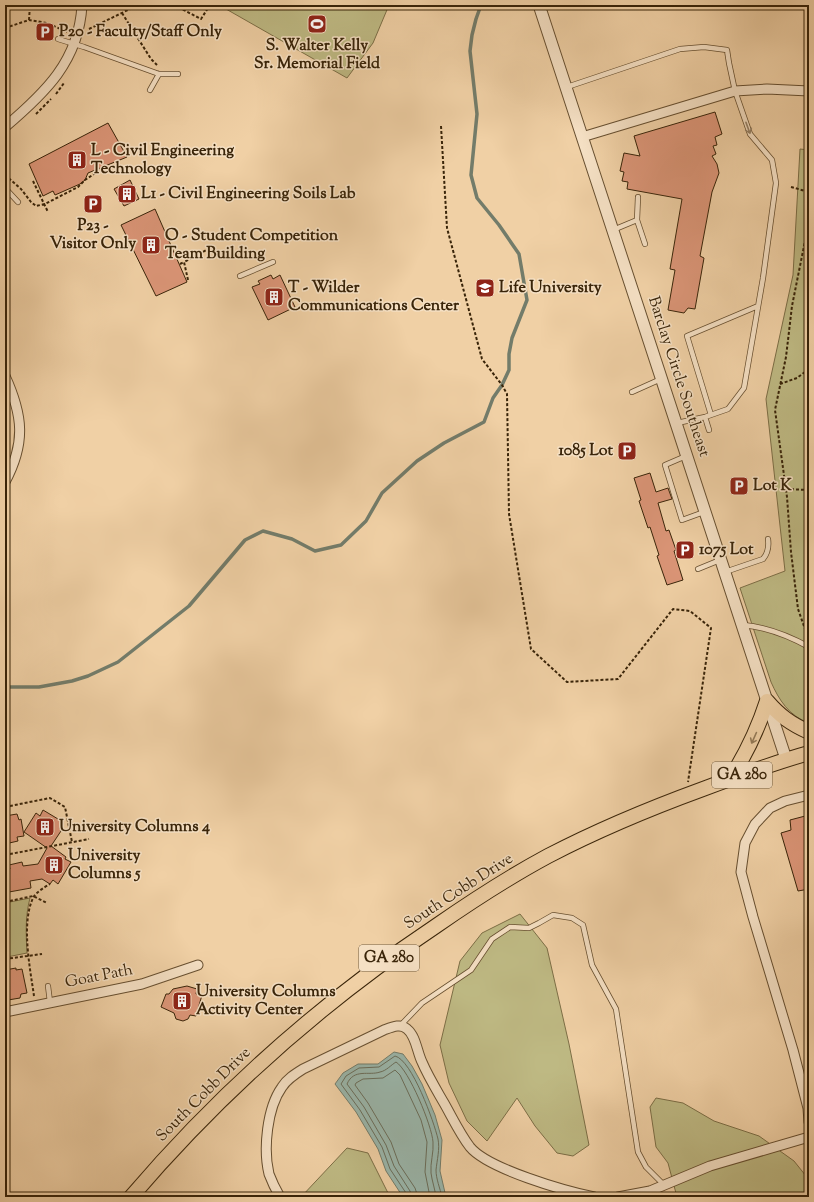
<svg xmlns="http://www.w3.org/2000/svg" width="814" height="1202" font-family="'Sorts Mill Goudy',serif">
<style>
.green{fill:#beb983;stroke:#7c6e46}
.water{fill:#9ab6ab;stroke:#737c6a}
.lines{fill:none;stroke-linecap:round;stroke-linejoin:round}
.shore{stroke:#6a6d5a;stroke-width:1}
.stream{stroke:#737c6a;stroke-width:3.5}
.building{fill:#db9577;stroke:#392409}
.service-casing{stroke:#674f30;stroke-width:6}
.minor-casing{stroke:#674f30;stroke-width:11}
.tertiary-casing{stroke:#674f30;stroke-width:13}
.primary-casing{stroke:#392409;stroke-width:16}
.path{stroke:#392409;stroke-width:2;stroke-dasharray:3 2;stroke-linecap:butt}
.service{stroke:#f5e0c4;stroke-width:4.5}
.minor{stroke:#f5e0c4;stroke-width:9}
.tertiary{stroke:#f5e0c4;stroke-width:11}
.primary{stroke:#f0d0a5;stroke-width:14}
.oneway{stroke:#978266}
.oneway2{stroke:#947a57}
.labels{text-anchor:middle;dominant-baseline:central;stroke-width:3;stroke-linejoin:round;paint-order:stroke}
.shield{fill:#f5e0c4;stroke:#715c41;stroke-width:1}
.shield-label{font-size:15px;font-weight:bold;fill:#392409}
.poi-label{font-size:16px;font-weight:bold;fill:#392409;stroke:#f5e0c4;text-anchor:start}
.street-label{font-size:16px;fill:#392409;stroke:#f5e0c4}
</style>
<rect width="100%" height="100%" fill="#f0d0a5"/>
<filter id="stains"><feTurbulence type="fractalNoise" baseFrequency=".005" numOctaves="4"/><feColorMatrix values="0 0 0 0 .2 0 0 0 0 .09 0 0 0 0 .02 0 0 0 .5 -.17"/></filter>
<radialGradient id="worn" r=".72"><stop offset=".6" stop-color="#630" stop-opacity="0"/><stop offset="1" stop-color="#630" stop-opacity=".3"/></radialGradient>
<path class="green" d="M 219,5 L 389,5 L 373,43 L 347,78 Z
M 800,149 L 809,150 L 809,723 C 789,716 779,700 771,682 L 740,588 L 785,571 L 766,399 L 793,275 Z
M 30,898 C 25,917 26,934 27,953 L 7,957 L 5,956 L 5,903 Z
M 520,914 L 547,948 L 569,1044 L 589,1145 L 573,1156 L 557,1153 L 535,1126 L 517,1098 L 487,1141 L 467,1121 L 449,1083 L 440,1045 L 460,961 L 482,933 Z
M 656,1098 L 683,1103 L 714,1121 L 759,1136 L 794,1161 L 806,1176 L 809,1189 L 809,1197 L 677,1197 L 668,1163 L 656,1147 L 650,1107 Z
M 347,1148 L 368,1153 L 390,1197 L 301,1197 Z"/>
<path class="water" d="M 394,1052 L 403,1054 L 412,1066 L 422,1084 L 435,1115 L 442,1140 L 440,1171 L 446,1197 L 403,1197 L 386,1171 L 378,1149 L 356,1112 L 335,1084 L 343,1073 L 358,1064 L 378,1064 Z"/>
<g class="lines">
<path class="shore" d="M 406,1197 L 406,1193 L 390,1169 L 382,1147 L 360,1110 L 341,1084 L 346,1076 L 359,1068 L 379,1067 L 395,1056 C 412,1060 434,1122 438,1139 C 440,1149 437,1160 436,1170 C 436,1179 440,1188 442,1197
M 412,1197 L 410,1191 L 394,1166 L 386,1145 L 364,1107 L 347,1084 C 354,1068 369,1076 380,1072 C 386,1071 391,1065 396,1062 C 409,1070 432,1126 433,1142 C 434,1152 430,1163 431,1173 C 432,1181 435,1189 436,1197
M 418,1197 L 415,1188 L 399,1164 L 391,1142 L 368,1103 L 355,1085 L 356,1083 L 363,1079 L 383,1078 L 395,1070 L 400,1075 L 421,1120 L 427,1142 L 425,1172 L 430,1197"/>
<path class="stream" d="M 5,687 L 39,687 L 72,681 L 88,676 L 118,662 L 189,606 L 245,540 L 263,531 L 292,539 L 315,551 L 341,545 L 366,521 L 382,493 L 417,461 L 444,443 L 484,422 L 493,398 L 502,385 L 509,370 L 509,354 L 512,338 L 527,300 L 519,254 L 499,225 L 477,198 L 471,175 L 477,114 L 470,51 L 472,35 L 476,19 L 481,5"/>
</g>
<path class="building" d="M 715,112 L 722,134 L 715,137 L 717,145 L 713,146 L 716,154 L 712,156 L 717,164 L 719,173 L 712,192 L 700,256 L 704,258 L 695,309 L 688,308 L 684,313 L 668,310 L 675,270 L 670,269 L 682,199 L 627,189 L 628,182 L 622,181 L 624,172 L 620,171 L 624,153 L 640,156 L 634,136 Z
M 108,123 L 127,157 L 88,173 L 85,180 L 80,184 L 55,195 L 53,191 L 43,196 L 29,164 Z
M 130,180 L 139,199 L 124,206 L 114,189 Z
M 155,209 L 187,282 L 156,296 L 121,225 Z
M 271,275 L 273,279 L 280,275 L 295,307 L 268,320 L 252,287 L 260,284 L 258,281 Z
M 650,473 L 656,492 L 668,488 L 672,499 L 658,503 L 666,531 L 669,530 L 676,550 L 674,551 L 683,580 L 667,585 L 657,556 L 659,555 L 650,527 L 648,528 L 639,501 L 641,500 L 634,478 Z
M 43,810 L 63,822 L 60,828 L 61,831 L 51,846 L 66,857 L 65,859 L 71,862 L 58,884 L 53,880 L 50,884 L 42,879 L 30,881 L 31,888 L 9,892 L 8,886 L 5,887 L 5,870 L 10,869 L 9,865 L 22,862 L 23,866 L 38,864 L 47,848 L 24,832 L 36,813 L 40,816 Z
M 17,814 L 19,820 L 21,819 L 24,836 L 17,837 L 18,841 L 5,844 L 5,816 Z
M 809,815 L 809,889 L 798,891 L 781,833 L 791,830 L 790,820 Z
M 16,968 L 16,970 L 22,969 L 27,993 L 21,994 L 20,998 L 8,1000 L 8,999 L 5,999 L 5,970 Z
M 187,986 L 197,989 L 196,994 L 202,995 L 196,1016 L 190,1015 L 188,1019 L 183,1021 L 176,1019 L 174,1013 L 161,1007 L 166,994 L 169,994 L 173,989 Z"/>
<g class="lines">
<g class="service-casing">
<path id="service" d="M 58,39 L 84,47 L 159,74 L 178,74
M 567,87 L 680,49 L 704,47 L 727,50 L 729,63 L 735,91 L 750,134 L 772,160 L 776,183 L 763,278 L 744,388 L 728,409 L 705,417 L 677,423
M 150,90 L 159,74
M 5,188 L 18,202
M 637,220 L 638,197
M 613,230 L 637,220 L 645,244
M 240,276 L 273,262
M 632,392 L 661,379
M 711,415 L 687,336 L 758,306
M 705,417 L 709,430
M 686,456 L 665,465 L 682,520 L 704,512
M 698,569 L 720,560
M 725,572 L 763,559 C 768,553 769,546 768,539
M 743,625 C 765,627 789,636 809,647
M 48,986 L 50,1002
M 400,1026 L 422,1003 L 471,970 L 492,939 L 510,927 L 529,928 L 539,923 L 553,915 L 572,918 L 583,925 L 592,965 L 616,1009 L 638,1152 L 646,1167 L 664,1185"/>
</g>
<g class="minor-casing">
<path id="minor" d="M 5,127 C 45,93 79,61 82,5
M 582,137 L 735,91 L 767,89 L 809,91
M 5,376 C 23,415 26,443 5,482
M 809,795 L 785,801 L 770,808 L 755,824 L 745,843 L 741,872 L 753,917 L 793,1050 L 808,1108 L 809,1122
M 5,1012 L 142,984 L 198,965
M 280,1197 C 276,1190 272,1182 269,1174 C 263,1149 267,1108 282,1087 C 287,1079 295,1074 303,1069 L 384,1030 C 392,1027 401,1023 407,1029 C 416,1036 417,1052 422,1062 C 428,1076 436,1089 444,1103 C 452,1117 460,1134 470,1147 C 488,1169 565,1191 594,1197
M 618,1197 L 650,1191 L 710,1166 L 809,1137"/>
</g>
<g class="tertiary-casing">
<path id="tertiary" d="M 539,5 L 786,759"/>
</g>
<g class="primary-casing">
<path id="primary" d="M 767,701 C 780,716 791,724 809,732
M 730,779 C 746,754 758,729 767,701
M 131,1197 C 220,1093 322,1002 436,926 C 472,901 509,877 548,856 C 598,830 651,808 703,789 C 738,776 773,763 809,753"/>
</g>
<path class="path" d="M 174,5 L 201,19 L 208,8 L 202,5
M 122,13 L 151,59 L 157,65
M 29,20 L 30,5
M 5,28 L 29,20 L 47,23 L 67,32
M 89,29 L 132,8 L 148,5
M 56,94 L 64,83
M 36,114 L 51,99
M 441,126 L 447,228 L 482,359 L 502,385 L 507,394 L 509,514 L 531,649 L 567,682 L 618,679 L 673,609 L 690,611 L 711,628 L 688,782
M 5,175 L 21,189 L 31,202 L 36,206 L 45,204 L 78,187 L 85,180 L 94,174 L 100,168
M 33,181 L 48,212
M 791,187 L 809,192
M 809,229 L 806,236 L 792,306 L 786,357 L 775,410 L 787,497 L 791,552 L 798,609 L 805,629 L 809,630
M 180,264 L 184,262
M 188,280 L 184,262 L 212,247
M 780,384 L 797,378 L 809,369
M 786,489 L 809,490
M 5,807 L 50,798 L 65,807 L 72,842
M 5,855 L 89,839
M 5,902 L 33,896 L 47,903
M 5,959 L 42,954
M 34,996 C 30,968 21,924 33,898 C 36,892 45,887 50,884"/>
<use href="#service" class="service"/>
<use href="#minor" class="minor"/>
<use href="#tertiary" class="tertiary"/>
<use href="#primary" class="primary"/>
</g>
<defs><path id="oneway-shaft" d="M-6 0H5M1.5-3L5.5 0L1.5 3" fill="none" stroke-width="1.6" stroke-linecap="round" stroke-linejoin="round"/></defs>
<use class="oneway" href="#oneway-shaft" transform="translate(748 128) rotate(70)"/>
<use class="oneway2" href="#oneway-shaft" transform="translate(754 738) rotate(114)"/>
<defs>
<g id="stadium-square" transform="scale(1)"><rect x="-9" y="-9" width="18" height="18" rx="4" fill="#8f2418" stroke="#f5e0c4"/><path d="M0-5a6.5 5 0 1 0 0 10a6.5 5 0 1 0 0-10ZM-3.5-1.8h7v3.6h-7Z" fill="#fff"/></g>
<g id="parking-square" transform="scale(1)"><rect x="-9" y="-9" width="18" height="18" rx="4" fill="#8f2418" stroke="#f5e0c4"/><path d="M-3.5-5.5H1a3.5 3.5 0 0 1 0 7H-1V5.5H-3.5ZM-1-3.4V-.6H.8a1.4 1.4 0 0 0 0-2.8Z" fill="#fff"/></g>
<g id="building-square" transform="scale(1)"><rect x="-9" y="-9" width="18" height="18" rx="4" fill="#8f2418" stroke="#f5e0c4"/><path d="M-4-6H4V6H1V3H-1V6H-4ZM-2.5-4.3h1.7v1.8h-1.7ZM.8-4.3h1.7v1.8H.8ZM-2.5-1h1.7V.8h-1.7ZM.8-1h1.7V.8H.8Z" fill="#fff"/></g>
<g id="university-square" transform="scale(1)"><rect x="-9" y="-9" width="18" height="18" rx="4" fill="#8f2418" stroke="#f5e0c4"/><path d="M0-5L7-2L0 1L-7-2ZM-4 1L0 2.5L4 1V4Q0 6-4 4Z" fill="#fff"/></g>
</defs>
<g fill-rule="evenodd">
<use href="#stadium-square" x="317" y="24"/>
<use href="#parking-square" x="45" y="32"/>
<use href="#building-square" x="77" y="160"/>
<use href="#building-square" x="127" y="194"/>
<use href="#parking-square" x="93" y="204"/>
<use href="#building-square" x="151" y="245"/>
<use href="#university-square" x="485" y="288"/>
<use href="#building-square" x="274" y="297"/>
<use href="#parking-square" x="627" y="451"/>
<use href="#parking-square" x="739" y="486"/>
<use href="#parking-square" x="685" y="550"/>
<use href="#building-square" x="45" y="827"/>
<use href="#building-square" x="54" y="865"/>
<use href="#building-square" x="182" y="1001"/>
</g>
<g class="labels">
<g class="shield">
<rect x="712" y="762" width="60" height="26" rx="3"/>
<rect x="359" y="945" width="60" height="26" rx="3"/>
</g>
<g class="shield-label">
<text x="742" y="775">GA 280</text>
<text x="389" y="958">GA 280</text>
</g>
<g class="poi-label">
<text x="59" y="32">P20 - Faculty/Staff Only</text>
<text x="317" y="46" text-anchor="middle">S. Walter Kelly<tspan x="317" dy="18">Sr. Memorial Field</tspan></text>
<text x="91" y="151">L - Civil Engineering<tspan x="91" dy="18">Technology</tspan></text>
<text x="141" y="194">L1 - Civil Engineering Soils Lab</text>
<text x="93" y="226" text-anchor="middle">P23 -<tspan x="93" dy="18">Visitor Only</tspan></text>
<text x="165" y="236">O - Student Competition<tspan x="165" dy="18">Team Building</tspan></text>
<text x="288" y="288">T - Wilder<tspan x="288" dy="18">Communications Center</tspan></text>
<text x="499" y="288">Life University</text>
<text x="613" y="451" text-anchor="end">1085 Lot</text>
<text x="753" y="486">Lot K</text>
<text x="699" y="550">1075 Lot</text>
<text x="59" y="827">University Columns 4</text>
<text x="68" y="856">University<tspan x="68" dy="18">Columns 5</tspan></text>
<text x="196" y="992">University Columns<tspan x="196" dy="18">Activity Center</tspan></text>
</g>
<g class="street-label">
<text transform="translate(678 377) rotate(72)">Barclay Circle Southeast</text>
<text transform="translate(459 892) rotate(-33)">South Cobb Drive</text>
<text transform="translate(99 977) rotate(-11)">Goat Path</text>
<text transform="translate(204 1095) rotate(-45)">South Cobb Drive</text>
</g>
</g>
<rect width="814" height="1202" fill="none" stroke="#f0d0a5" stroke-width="20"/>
<rect x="6" y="6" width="802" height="1190" fill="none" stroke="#392409" stroke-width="2"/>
<rect x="10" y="10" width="794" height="1182" fill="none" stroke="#392409"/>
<rect width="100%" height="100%" filter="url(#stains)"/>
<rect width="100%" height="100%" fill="url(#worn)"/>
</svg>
